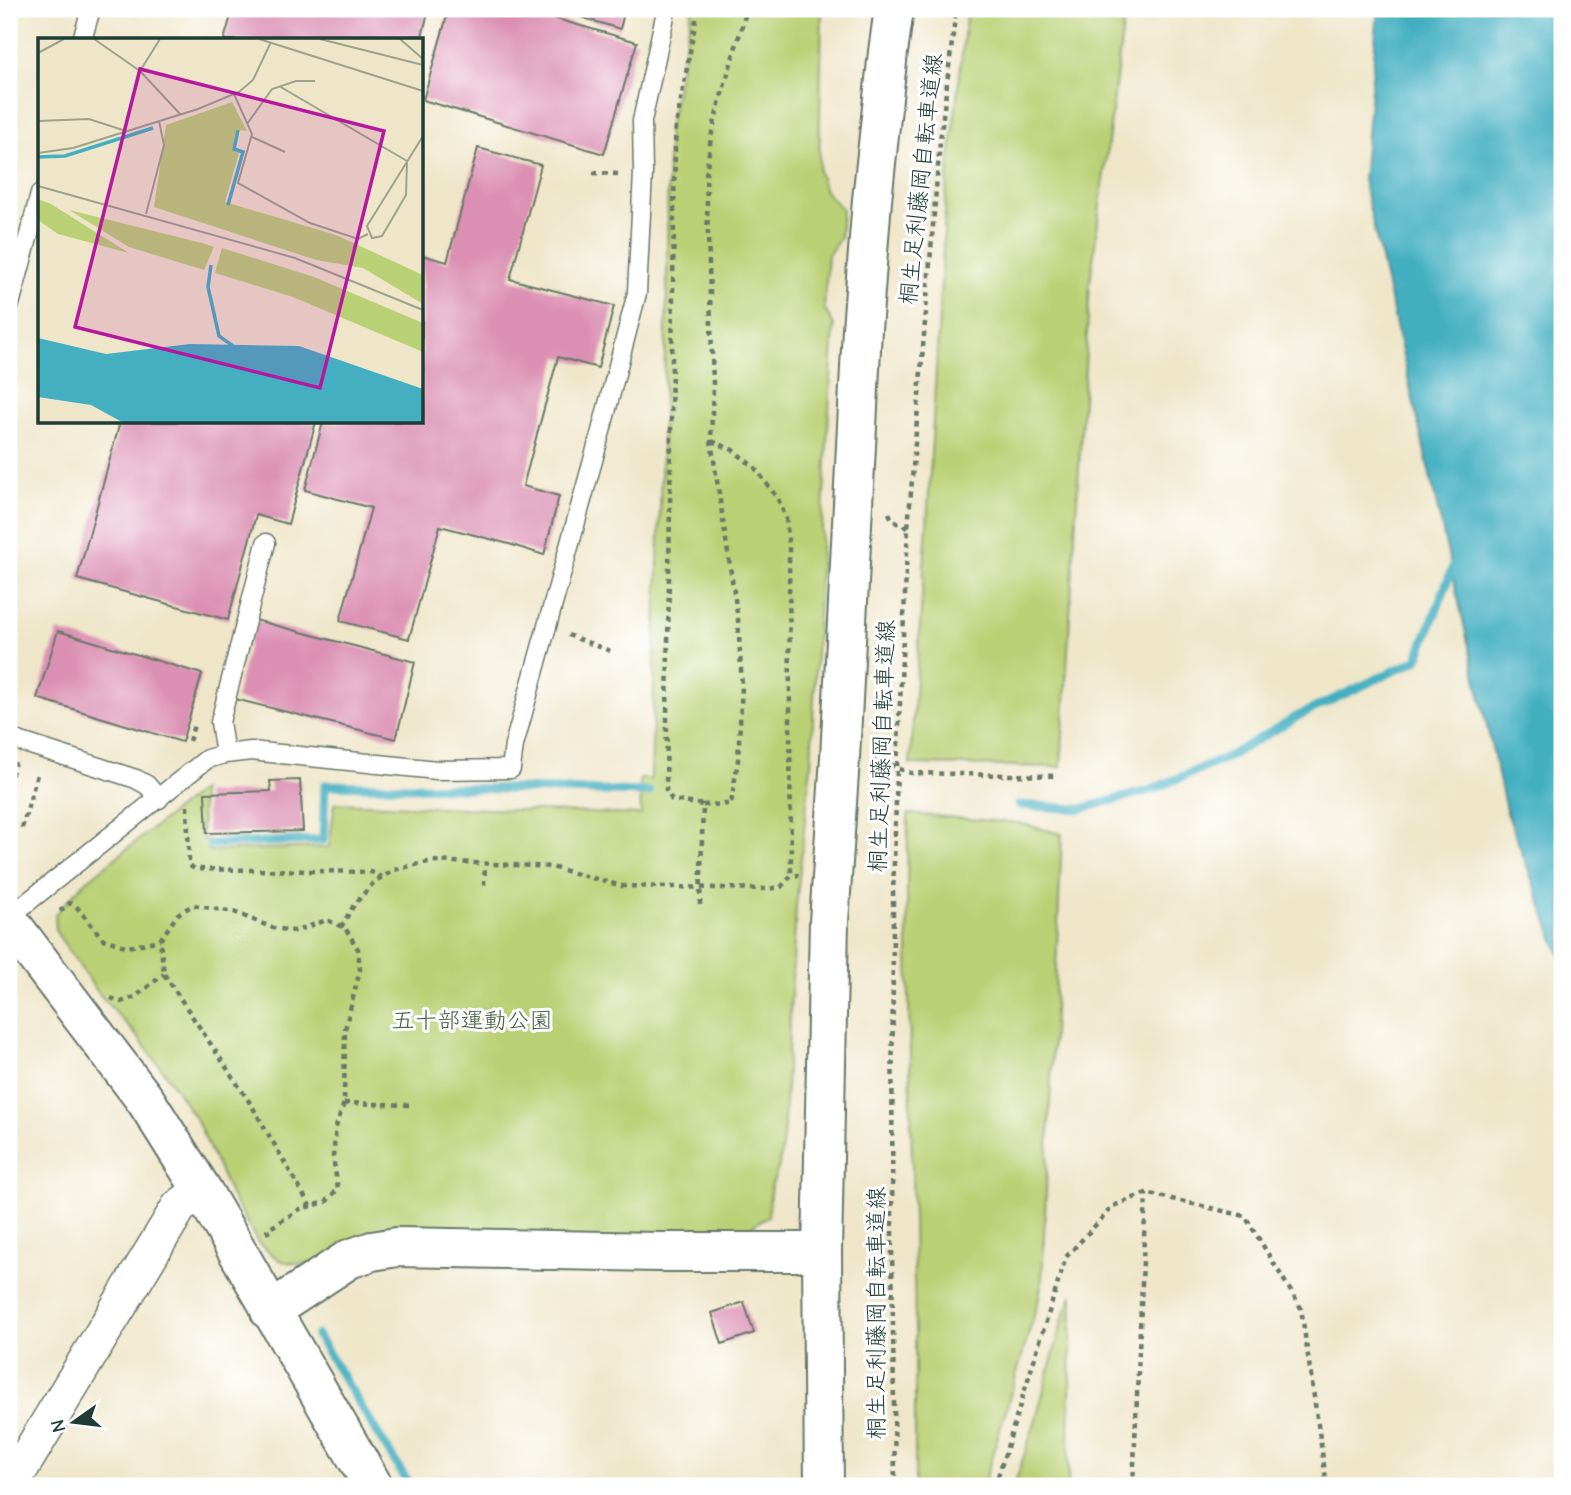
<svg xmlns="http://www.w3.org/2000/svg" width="1571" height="1495" font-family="'Comic Neue','Klee One',sans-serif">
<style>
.green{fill:#bad075;stroke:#6c8654;stroke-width:2}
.water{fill:#43afc1;stroke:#31767a;stroke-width:2}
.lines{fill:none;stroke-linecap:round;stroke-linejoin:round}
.stream{stroke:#43afc1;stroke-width:9}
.building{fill:#db90b3}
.service-casing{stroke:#687868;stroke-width:21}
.minor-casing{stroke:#687868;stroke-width:38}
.tertiary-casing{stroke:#687868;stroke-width:42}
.path{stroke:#687868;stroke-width:4.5;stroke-dasharray:5 5;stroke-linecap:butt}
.service{stroke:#fff;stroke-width:18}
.minor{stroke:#fff;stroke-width:35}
.tertiary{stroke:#fff;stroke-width:38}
.labels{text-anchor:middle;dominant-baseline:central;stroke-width:6;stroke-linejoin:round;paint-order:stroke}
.street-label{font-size:23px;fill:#1f3d34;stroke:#fff}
.park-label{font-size:23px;fill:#466244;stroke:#fff}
.inset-river{fill:none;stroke:#43afc1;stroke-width:3.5}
.inset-road{fill:none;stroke:#9ca28d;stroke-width:2}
.view{fill:#b5179e;fill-opacity:0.15;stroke:#b5179e;stroke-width:3.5}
.inset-edge{fill:none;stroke:#1f3d34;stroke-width:3.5}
</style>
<rect width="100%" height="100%" fill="#fff"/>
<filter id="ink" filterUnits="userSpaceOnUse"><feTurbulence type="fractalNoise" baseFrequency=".0143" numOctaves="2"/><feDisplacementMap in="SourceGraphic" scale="14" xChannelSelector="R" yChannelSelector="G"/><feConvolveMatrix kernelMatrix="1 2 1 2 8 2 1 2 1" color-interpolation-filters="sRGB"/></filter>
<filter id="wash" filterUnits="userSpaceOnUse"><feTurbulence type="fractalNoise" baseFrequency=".00686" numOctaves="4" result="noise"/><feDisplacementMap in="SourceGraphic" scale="28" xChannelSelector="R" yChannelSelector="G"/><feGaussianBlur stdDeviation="1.57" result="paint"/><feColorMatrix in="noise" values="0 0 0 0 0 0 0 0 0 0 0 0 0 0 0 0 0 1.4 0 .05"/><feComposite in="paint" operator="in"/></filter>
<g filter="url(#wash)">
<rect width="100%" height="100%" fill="#efe6c9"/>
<path class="green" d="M 692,9 L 822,9 L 819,172 L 825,191 L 842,209 L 840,238 L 828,255 L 824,308 L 834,325 L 822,528 L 811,763 L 796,907 L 783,1140 L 779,1166 L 771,1187 L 768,1216 L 749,1228 L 723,1235 L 300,1264 L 281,1261 L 259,1244 L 230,1194 L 198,1123 L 167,1076 L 137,1036 L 99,994 L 56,932 L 55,914 L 84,883 L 201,790 L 202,839 L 207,839 L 208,851 L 329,847 L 335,803 L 641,815 L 640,779 L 651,779 L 667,295 L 668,130 Z
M 967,9 L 1125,9 L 1090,284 L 1061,767 L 910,764 L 927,526 L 946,195 Z
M 908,814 L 1018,823 L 1062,834 L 1042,1280 L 1038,1302 L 983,1486 L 915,1486 L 915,1332 L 907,890 Z
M 1072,1295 L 1068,1486 L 1014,1486 L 1036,1419 L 1063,1318 Z"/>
<path class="water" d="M 1378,9 L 1562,9 L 1562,960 L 1506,810 L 1363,180 Z"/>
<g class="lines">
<path class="stream" d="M 1019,805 L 1080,809 L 1151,790 L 1226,758 L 1300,715 L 1417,660 L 1455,562 L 1457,561
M 210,844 L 323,840 L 325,785 L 649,792
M 317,1335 L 410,1486"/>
</g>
<g id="blocks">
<path class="building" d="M 233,9 L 429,9 L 421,40 L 224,40 Z
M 449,9 L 522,9 L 637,42 L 604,154 L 423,100 Z
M 554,9 L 625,9 L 620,29 Z
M 478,148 L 541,165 L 510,279 L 614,306 L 598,368 L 558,357 L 523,486 L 559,496 L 544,555 L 509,544 L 440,526 L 409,639 L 340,621 L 371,508 L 305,490 L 323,422 L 422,422 L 422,255 L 447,262 Z
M 120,422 L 316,422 L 288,524 L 256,515 L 228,620 L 77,579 Z
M 255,620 L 415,662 L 396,739 L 235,699 Z
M 58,631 L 202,674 L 182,742 L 37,698 Z
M 300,780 L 303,831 L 207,833 L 205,793 L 271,791 L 270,781 Z
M 744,1302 L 754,1333 L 722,1344 L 712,1313 Z"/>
</g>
</g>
<g filter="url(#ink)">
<use href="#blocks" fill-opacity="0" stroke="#687868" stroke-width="2"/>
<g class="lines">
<g class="service-casing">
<path id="service" d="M 82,40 L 91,9
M 9,308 L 40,194
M 9,738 L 136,779 L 147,785 L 159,799
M 225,754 L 220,722 L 266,543
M 9,917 L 207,759 L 225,754 L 251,751 L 437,770 L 511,769 L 514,745 L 600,435 L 637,293 L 643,173 L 642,121 L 665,16 L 665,9"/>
</g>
<g class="minor-casing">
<path id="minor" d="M 10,1486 L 179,1207 L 202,1190"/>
</g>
<g class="tertiary-casing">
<path id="tertiary" d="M 9,921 L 146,1101 L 202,1190 L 373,1486
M 270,1311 L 349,1259 L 372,1251 L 397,1247 L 660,1252 L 822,1252
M 824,1486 L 822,1252 L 829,922 L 840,758 L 862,329 L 872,200 L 888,52 L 894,9"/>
</g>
<path class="path" d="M 698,9 L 676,126 L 675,144 L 666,790 L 672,800 L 703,805
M 593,173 L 621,174
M 712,441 L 733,450 L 755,468 L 778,499 L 786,518 L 789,547 L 791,876
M 889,513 C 892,522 899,524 908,528
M 568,635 L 613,652
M 189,741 L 195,722
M 871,760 L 885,761 L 897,768 L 911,773 L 1056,776
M 9,785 L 15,762
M 187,806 L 189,861 L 190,866 L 195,869 L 371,872 L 382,877
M 22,828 L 38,771
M 484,885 L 485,865
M 700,905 L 703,805 L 731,804 L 738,760 L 742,686 L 738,619 L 711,441 L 713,384 L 706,175 L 711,137 L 719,104 L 747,9
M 60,911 L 70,903 L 76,906 L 103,939 L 128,947 L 160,940
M 341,927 L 354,905 L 374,882 L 394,870 L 432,861 L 551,867 L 622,886 L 768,889 L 781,887 L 791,876 L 799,875
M 111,998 L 121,1002 L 135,997 L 164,974
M 344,1103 L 411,1105
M 269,1234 L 267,1230 L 300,1209 L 326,1202 L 338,1189 L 333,1157 L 336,1127 L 344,1103 L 345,1029 L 360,970 L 358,949 L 345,928 L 327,920 L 295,931 L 273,928 L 234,912 L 193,905 L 178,914 L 160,940 L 164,974 L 252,1106 L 310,1206
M 895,1486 L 892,1245 L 893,895 L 897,768 L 908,528 L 940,141 L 956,9
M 995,1486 L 1066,1257 L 1113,1206 L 1146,1193 L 1245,1216 L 1301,1308 L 1327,1486
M 1133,1486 L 1146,1193"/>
<use href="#service" class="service"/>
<use href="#minor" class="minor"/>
<use href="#tertiary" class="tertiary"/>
</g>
</g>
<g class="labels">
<g class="street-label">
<text transform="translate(921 179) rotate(-84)">桐生足利藤岡自転車道線</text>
<text transform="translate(882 746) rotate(-88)">桐生足利藤岡自転車道線</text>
<text transform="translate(876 1313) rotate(-90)">桐生足利藤岡自転車道線</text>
</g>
<g class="park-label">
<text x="472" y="1020">五十部運動公園</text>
</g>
</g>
<g transform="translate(38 38)">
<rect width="385" height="385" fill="#efe6c9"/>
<path d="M 194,64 L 209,93 L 198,92 L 194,112 L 201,115 L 187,164 L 298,197 L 385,237 L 385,266 L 325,230 L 278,222 L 116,169 L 128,87 ZM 0,161 L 13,166 L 91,215 L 20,196 L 0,182 ZM 31,172 L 164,205 L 176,209 L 166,232 L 91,209 ZM 184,210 L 276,239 L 385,285 L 385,314 L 255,259 L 177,235 Z" fill="#bad075"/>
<path d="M 0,300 L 68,316 L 152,306 L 261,308 L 385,351 L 385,384 L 84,384 L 53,367 L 0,359 Z" fill="#43afc1"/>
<path class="inset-river" d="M 0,119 L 27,118 L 115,90M 190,167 L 205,114 L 196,111 L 200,92M 173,227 L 170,249 L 181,298 L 195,308"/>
<path class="inset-road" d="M 56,1 L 102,33 L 143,77M 221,1 L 385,53M 282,1 L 385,27M 362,1 L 385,21M 0,15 L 26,1M 102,33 L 122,1M 241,48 L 369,123M 196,56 L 214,96 L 200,145 L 272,185 L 320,201 L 330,196M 0,83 L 51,81 L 88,93M 209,86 L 234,51 L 258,43 L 277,43M 214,99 L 247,114M 0,115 L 35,110 L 160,71 L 201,54 L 215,42 L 233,4M 369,123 L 368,157 L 344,198 L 334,200 L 329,188 L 385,98M 0,148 L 257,220 L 385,272M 108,176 L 126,107 L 121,83"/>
<path class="view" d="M 102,31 L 346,93 L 282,350 L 37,289 Z"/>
<rect width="385" height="385" class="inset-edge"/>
</g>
<rect width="1571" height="1495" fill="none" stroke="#fff" stroke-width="35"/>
<g transform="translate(74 1422) rotate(256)" stroke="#ffffff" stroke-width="5" paint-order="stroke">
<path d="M0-5L12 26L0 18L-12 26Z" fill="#1f3d34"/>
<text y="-10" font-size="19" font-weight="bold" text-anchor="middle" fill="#1f3d34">N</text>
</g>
</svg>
